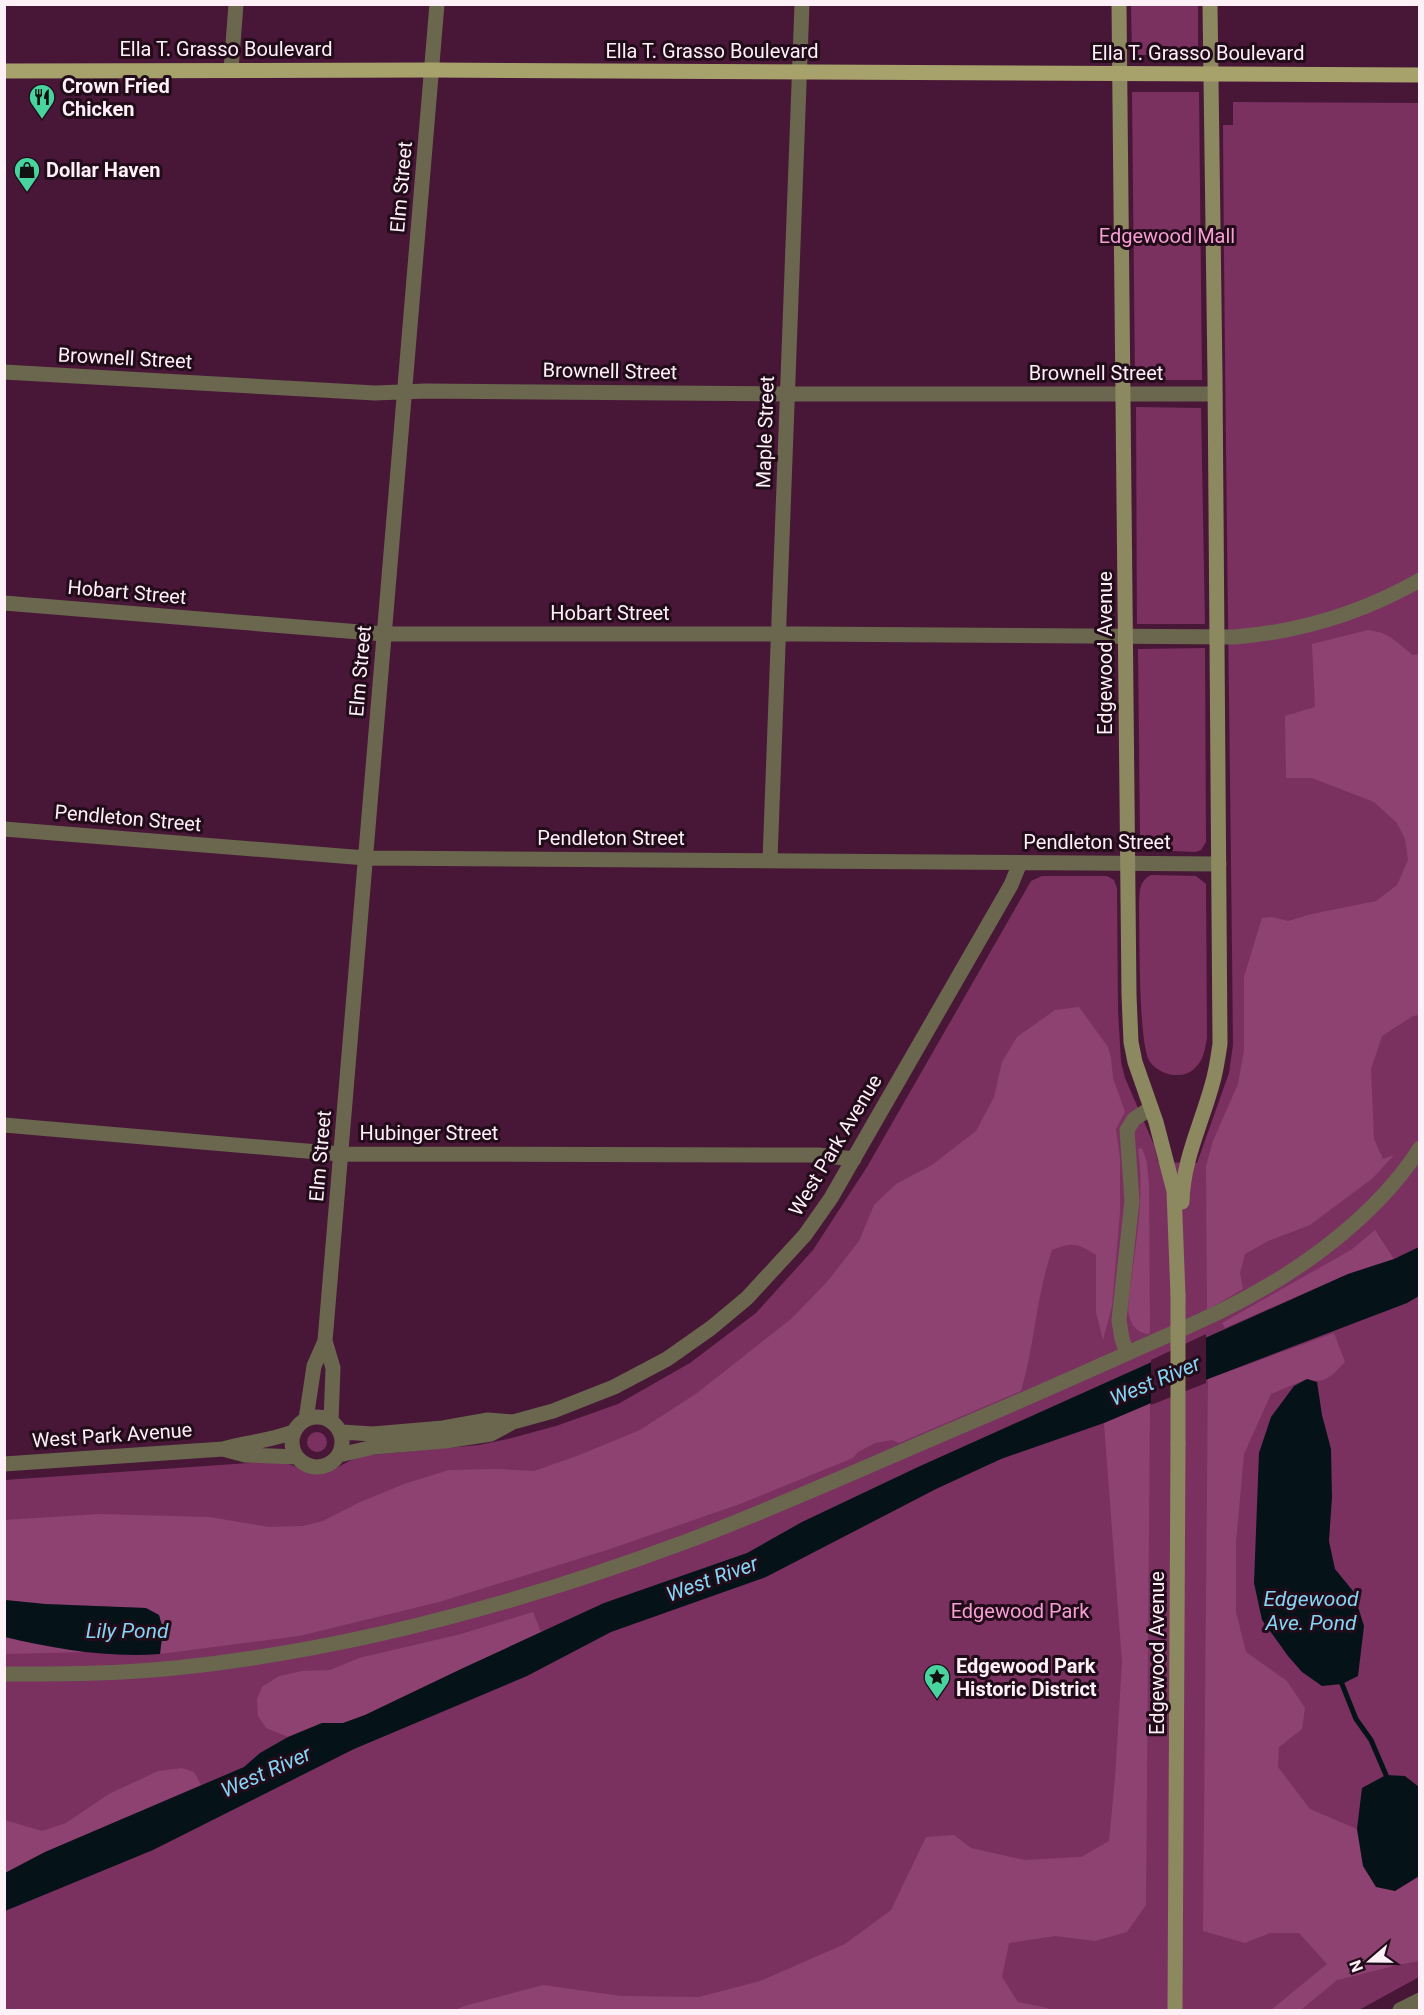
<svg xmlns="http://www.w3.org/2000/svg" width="1424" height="2015" font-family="Roboto,sans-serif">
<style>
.green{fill:#7a3160}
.forest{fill:#8e4272}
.water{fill:#051319}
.pier{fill:#481737}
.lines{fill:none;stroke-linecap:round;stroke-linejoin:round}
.stream{stroke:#051319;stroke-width:5}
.street{stroke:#6a674e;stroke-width:15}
.secondary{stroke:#8c885f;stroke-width:15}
.primary{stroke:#a7a26c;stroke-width:15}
.secondary-bridge{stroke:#8c885f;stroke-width:15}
.labels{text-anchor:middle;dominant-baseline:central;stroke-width:6;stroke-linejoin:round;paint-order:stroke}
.street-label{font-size:20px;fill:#fdf0f7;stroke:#220c1a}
.poi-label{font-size:20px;font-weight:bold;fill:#fdf0f7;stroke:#220c1a;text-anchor:start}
.park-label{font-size:20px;fill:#f69fd3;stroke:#220c1a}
.water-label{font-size:21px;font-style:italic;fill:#85d6f4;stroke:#220c1a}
</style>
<rect width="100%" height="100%" fill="#481737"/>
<path class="green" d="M 1131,5 L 1198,5 L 1198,55 L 1132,55 Z
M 1132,92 L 1199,92 L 1202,380 L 1135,380 Z
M 1233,102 L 1419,103 L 1419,1977 L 1359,2010 L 5,2010 L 5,1480 L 279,1461 L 297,1467 L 306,1472 L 317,1474 L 334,1469 L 359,1456 L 479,1445 L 508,1439 L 556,1426 L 618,1404 L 690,1363 L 756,1313 L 813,1250 L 867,1167 L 1031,881 L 1042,876 L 1107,876 L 1114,880 L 1117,888 L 1118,1011 L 1121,1062 L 1125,1078 L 1154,1145 L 1158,1162 L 1197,1163 L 1229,1073 L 1233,1045 C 1230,738 1225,432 1223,125 L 1233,125 Z
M 1136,407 L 1201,408 L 1205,624 L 1137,624 Z
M 1205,648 L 1206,842 L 1201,850 L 1195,852 L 1151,850 L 1144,847 L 1140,835 L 1138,649 Z
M 1151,875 L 1196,876 L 1206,884 L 1207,1038 C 1205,1048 1204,1060 1195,1068 C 1183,1080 1161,1076 1150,1062 C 1138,1045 1140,933 1139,906 C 1140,892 1138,882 1151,875 Z
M307 1442a10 10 0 1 1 20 0a10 10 0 1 1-20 0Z"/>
<path class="forest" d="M 1368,630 C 1392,633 1395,642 1413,655 L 1420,654 L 1419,1015 L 1413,1016 L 1382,1036 L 1371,1069 L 1374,1139 L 1383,1159 L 1394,1155 L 1373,1178 L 1310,1225 L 1268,1241 L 1245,1254 L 1240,1273 L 1243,1289 L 1207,1310 L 1206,1166 L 1213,1141 L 1238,1084 L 1244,1050 L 1244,977 L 1262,918 L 1272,917 L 1288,921 L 1312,914 L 1376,901 L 1397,885 L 1408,860 L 1405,839 L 1397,823 L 1374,802 L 1312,778 L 1286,778 L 1285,716 L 1315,707 L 1312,644 Z
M 1079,1007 L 1108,1047 L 1111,1058 L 1113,1078 L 1125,1112 L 1116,1129 L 1120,1158 L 1120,1212 L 1112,1306 L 1103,1340 L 1096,1312 L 1096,1255 C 1077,1243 1073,1242 1052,1250 C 1036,1296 1035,1344 1021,1391 L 899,1443 L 892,1440 L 875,1443 L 858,1452 L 853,1458 L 740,1504 L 607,1550 L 439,1602 L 299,1636 L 160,1654 L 163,1629 L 159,1615 L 146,1608 L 45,1604 L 5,1600 L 5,1520 L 99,1514 L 209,1517 L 269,1527 L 303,1526 L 323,1521 L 358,1503 L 404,1484 L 449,1470 L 496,1469 L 534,1471 L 577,1456 L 640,1430 L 697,1393 L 791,1319 L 827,1282 L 859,1241 L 874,1205 L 896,1184 L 932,1165 L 976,1131 L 994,1097 L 1002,1062 L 1017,1037 L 1055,1010 Z
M 1142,1148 L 1147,1163 L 1149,1186 L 1150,1334 C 1135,1334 1129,1321 1128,1308 C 1133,1254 1146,1203 1138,1149 Z
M 1375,1230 L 1394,1259 L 1348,1274 L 1225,1328 L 1222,1323 L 1351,1250 Z
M 1334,1333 L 1345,1362 C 1332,1375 1326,1385 1307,1379 L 1271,1394 L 1244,1454 L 1236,1543 L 1236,1612 L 1246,1652 L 1287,1681 L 1305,1708 L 1302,1729 L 1279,1747 L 1278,1767 L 1310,1809 L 1357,1829 L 1363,1866 L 1395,1891 L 1417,1878 L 1419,1880 L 1419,1961 L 1398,1965 L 1337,1980 L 1301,2010 L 1271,2010 L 1327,1964 L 1299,1933 L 1270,1933 L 1245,1943 L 1203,1931 L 1208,1379 Z
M 1150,1403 L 1146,1905 L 1127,1932 L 1095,1941 L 1055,1936 L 1009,1943 L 1002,1977 L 1018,2002 L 1047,2008 L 1049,2010 L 454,2010 L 468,2005 L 543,1985 L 621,1996 L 699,1997 L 760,1981 L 845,1944 L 891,1910 L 926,1837 L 954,1835 L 971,1848 L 1025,1860 L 1081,1857 L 1109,1841 L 1115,1778 L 1122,1662 L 1104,1423 Z
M 533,1612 L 541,1632 L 365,1715 L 343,1723 L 322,1723 L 288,1737 L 266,1728 L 258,1716 L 257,1699 L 262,1687 L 279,1676 L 303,1671 L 330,1670 L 359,1658 L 461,1634 Z
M 5,1637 L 86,1652 L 5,1654 Z
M 182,1768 L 194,1772 L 201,1785 L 45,1852 L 5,1873 L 5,1820 L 42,1831 L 66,1823 L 109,1794 L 158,1771 Z"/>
<path class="water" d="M 1419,1247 L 1419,1296 L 1407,1303 L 1208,1379 L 1104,1423 L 1001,1459 L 936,1489 L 766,1577 L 611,1632 L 527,1676 L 354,1749 L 153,1850 L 5,1911 L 5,1873 L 45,1852 L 244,1767 L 260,1753 L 288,1737 L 322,1723 L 343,1723 L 365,1715 L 461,1669 L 604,1603 L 747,1553 L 802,1522 L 918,1467 L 1348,1274 L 1394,1259 Z
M 1307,1379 L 1317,1382 L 1322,1415 L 1331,1449 L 1332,1497 L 1329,1541 L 1335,1569 L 1353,1591 L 1364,1626 L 1358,1676 L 1342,1684 L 1322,1686 L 1302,1672 L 1288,1656 L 1262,1620 L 1254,1583 L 1259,1453 L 1271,1417 L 1294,1386 Z
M 5,1600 L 45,1604 L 146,1608 L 159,1615 L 163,1629 L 160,1654 C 108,1658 55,1649 5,1637 Z
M 1386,1775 L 1405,1776 L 1419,1787 L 1419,1876 L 1395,1891 L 1376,1887 L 1363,1866 L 1357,1829 L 1362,1788 Z"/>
<path class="pier" d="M 1206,1334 L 1206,1383 L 1151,1405 L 1151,1360 Z"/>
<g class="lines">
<path class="stream" d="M 1342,1684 L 1356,1719 L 1371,1740 L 1386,1775"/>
<path class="street" d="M 231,70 L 236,4
M 4,372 L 375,393 L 426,391 L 787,394 L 1215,394
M 4,603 L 384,634 L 803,634 L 1234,637 C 1299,632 1362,613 1420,580
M 4,829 L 366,858 L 1219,864
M 770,860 L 802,4
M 4,1125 L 341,1154 L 818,1155 L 854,1159
M 325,1341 L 333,1368 L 331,1421
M 1127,1353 L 1122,1339 L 1119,1320 L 1132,1201 L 1127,1130 L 1134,1119 L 1151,1108
M292 1442a25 25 0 1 1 50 0a25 25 0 1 1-50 0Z
M 306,1419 L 314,1366 L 325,1341 L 437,4
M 341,1432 L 373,1434 L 443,1428 L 488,1420 L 513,1422
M 223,1449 L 245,1455 L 297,1457
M 339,1455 L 374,1447 L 445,1441 L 491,1434 L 513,1422 L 553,1411 L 614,1387 L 667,1359 L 711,1328 L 747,1298 L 805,1235 L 831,1198 L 1011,885 L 1020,863
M 4,1464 L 223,1449 C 247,1442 270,1441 293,1432
M 4,1674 C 61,1674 118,1674 175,1668 C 349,1650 521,1603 685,1542 C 786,1504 885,1458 985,1416 C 1032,1396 1079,1375 1126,1354 C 1159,1339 1193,1325 1225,1309 C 1298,1273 1376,1217 1420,1148
M 1400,2010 L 1420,2000"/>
<path class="secondary" d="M 1119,4 L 1129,995 L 1131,1042 L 1135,1062 L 1156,1122 L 1174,1191 L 1178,1295
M 1182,1202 C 1183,1160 1201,1125 1212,1085 C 1216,1072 1218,1058 1220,1044 L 1215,376 L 1210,4
M 1175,2010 L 1178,1443"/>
<path class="primary" d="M 4,71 L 432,70 L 1420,75"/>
<path class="secondary-bridge" d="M 1178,1295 L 1178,1443"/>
</g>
<defs>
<g id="restaurant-pin" transform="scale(1.35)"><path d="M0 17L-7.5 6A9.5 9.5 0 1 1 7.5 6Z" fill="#47d49e" stroke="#220c1a"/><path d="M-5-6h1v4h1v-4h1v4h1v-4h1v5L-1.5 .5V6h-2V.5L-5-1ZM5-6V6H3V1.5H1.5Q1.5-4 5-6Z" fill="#111"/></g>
<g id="shop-pin" transform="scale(1.35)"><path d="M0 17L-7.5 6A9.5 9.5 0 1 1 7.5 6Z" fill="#47d49e" stroke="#220c1a"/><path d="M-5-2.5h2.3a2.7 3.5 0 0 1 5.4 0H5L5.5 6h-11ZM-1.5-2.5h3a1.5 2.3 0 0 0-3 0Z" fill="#111"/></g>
<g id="sight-pin" transform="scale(1.35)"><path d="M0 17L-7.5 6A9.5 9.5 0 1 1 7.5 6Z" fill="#47d49e" stroke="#220c1a"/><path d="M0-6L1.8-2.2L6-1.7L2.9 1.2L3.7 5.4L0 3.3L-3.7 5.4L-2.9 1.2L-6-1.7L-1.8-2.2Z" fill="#111"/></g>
</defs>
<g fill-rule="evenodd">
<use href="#restaurant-pin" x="42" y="97"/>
<use href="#shop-pin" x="27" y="170"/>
<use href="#sight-pin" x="937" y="1677"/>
</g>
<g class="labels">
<g class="street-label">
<text x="226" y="49">Ella T. Grasso Boulevard</text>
<text x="712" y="51">Ella T. Grasso Boulevard</text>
<text x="1198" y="53">Ella T. Grasso Boulevard</text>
<text transform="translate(401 187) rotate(-85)">Elm Street</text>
<text transform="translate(125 358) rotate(3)">Brownell Street</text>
<text transform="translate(610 371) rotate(1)">Brownell Street</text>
<text x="1096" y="373">Brownell Street</text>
<text transform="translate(765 432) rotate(-88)">Maple Street</text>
<text transform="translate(127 592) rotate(5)">Hobart Street</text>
<text x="610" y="613">Hobart Street</text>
<text transform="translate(1105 653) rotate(-90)">Edgewood Avenue</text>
<text transform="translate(360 671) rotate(-85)">Elm Street</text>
<text transform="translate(128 818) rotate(5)">Pendleton Street</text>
<text x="611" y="838">Pendleton Street</text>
<text x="1097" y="842">Pendleton Street</text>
<text x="429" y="1133">Hubinger Street</text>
<text transform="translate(835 1145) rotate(-59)">West Park Avenue</text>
<text transform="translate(320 1156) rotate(-85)">Elm Street</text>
<text transform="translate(112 1435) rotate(-4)">West Park Avenue</text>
<text transform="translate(1157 1653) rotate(-90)">Edgewood Avenue</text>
</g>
<g class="poi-label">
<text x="62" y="86">Crown Fried<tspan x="62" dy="23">Chicken</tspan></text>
<text x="46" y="170">Dollar Haven</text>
<text x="956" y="1666">Edgewood Park<tspan x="956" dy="23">Historic District</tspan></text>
</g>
<g class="park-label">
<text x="1167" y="236">Edgewood Mall</text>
<text x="1020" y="1611">Edgewood Park</text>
</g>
<g class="water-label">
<text transform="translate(1155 1381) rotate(-23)">West River</text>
<text transform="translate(712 1579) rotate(-20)">West River</text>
<text x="1311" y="1599">Edgewood<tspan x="1311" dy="24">Ave. Pond</tspan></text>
<text x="127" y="1631">Lily Pond</text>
<text transform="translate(266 1772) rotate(-24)">West River</text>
</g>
</g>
<rect width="1424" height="2015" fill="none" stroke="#fdf0f7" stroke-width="12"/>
<g transform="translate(1370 1961) rotate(250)" stroke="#220c1a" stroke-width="4.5" paint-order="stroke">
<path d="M0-4.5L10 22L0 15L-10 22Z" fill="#fdf0f7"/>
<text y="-9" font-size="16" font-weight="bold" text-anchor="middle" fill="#fdf0f7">N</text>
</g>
</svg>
